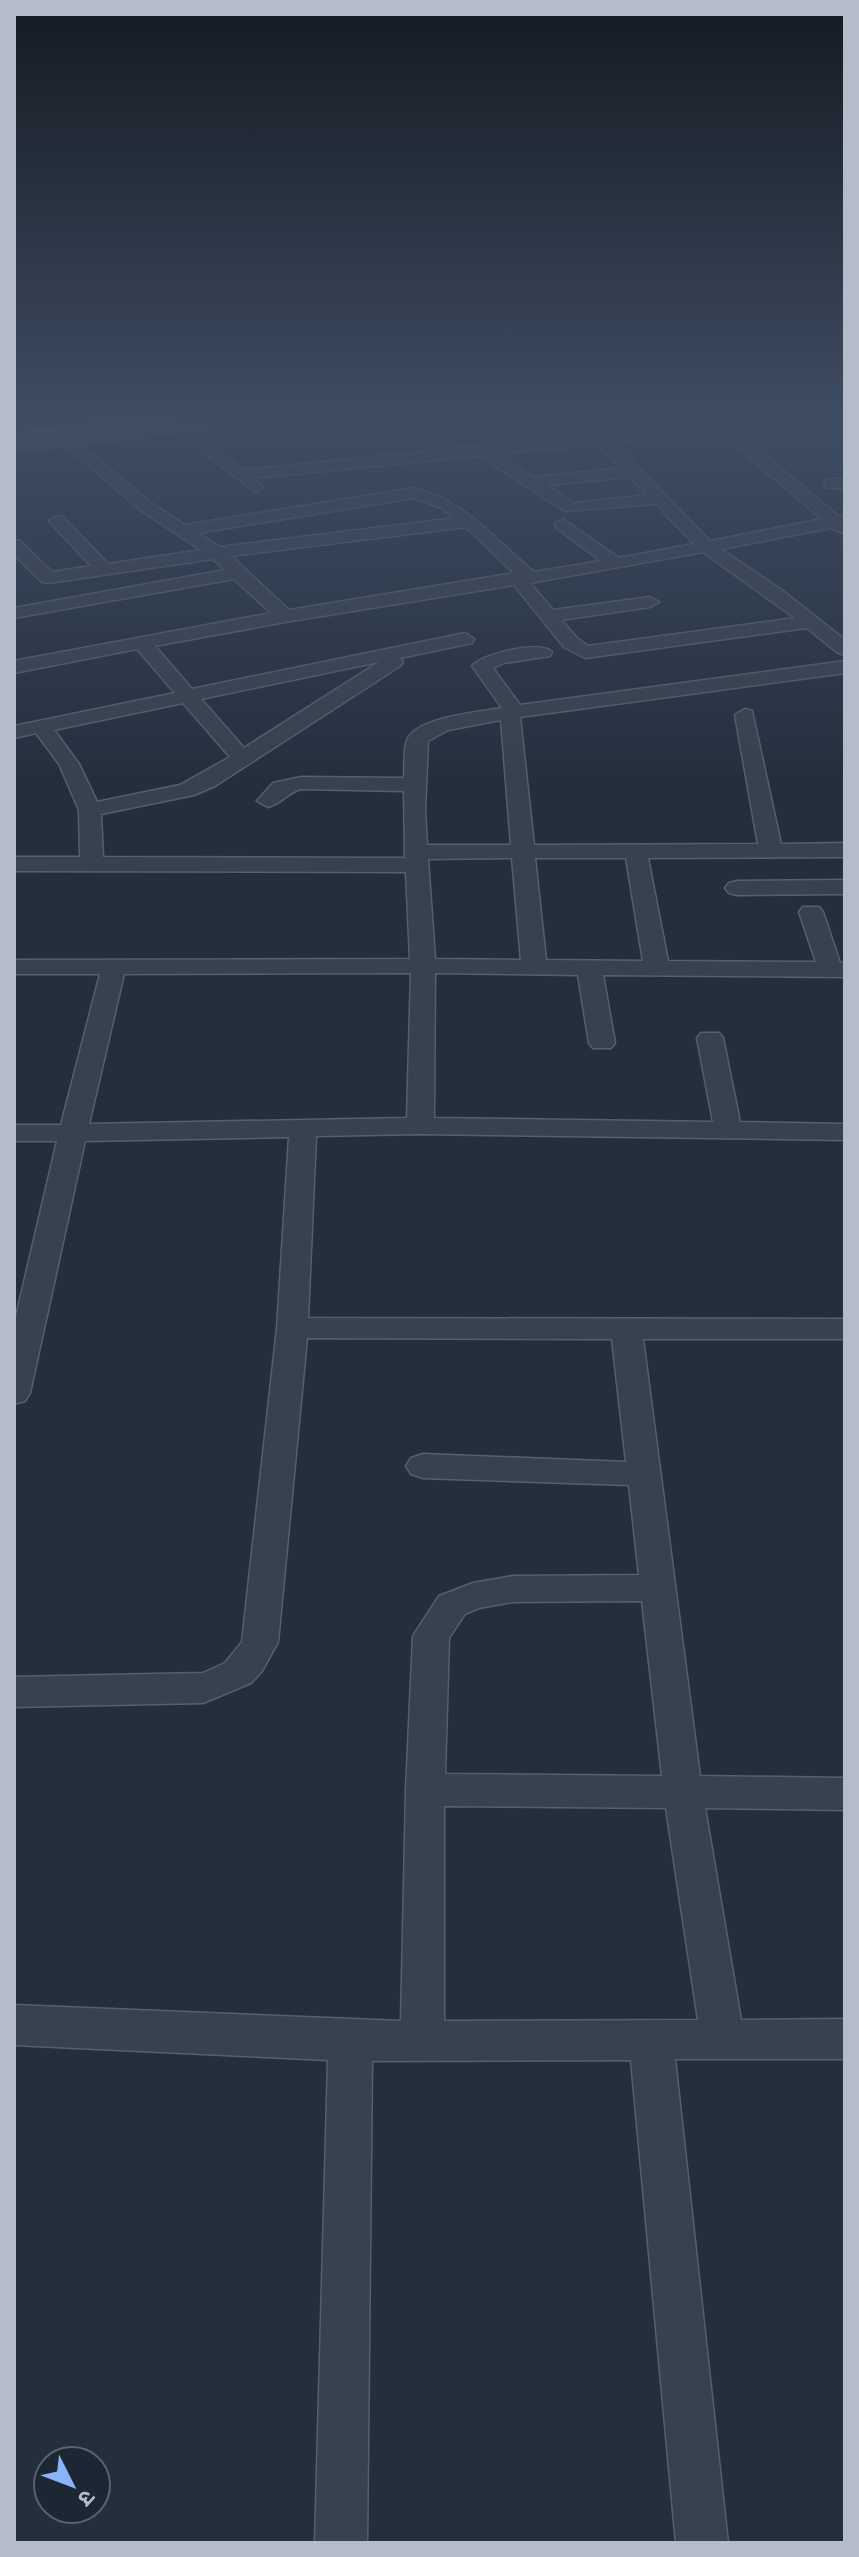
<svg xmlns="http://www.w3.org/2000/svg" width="859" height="2557" font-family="Helvetica,'Noto Sans Devanagari',sans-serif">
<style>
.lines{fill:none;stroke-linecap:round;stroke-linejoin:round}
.street-casing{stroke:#565f6c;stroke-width:3}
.secondary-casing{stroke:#565f6c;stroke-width:3}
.highway-casing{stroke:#434c59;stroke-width:3}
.street{fill:#38414e;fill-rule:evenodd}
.secondary{fill:#465061;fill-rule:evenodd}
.highway{fill:#746855;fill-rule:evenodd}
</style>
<rect width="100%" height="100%" fill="#242f3e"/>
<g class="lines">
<g class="street-casing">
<path id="street" d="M 709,419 L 802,419 L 795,423 L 735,430 L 838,516 L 845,515 L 845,534 L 831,528 L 721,549 L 783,591 L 845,640 L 845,655 L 838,653 L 807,628 L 585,658 L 564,647 L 514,585 L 285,622 L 155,646 L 192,689 L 465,633 L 474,639 L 472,643 L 400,658 L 403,662 L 400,666 L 215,786 L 194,795 L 101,814 L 103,857 L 405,858 L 404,791 L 301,789 C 287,793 281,804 268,807 L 257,801 L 273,783 L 301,777 L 404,778 C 405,767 403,751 407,740 C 417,717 479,712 502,708 L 472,666 C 484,653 540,640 552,652 L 550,656 L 504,663 L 493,668 L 520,705 L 845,661 L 845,673 L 520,717 L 534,845 L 758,844 L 735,715 L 745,709 L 752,711 L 781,844 L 845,843 L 845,857 L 648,858 L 668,961 L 816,962 L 799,912 L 803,907 L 819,907 L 823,912 L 840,963 L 845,963 L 845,977 L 603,975 L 615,1043 L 611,1048 L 593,1048 L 589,1043 L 578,975 L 435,973 L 434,1118 L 713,1122 L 697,1038 L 701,1033 L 719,1033 L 723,1038 L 740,1122 L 845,1124 L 845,1140 L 420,1134 L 316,1136 L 308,1318 L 845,1319 L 845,1339 L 643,1339 L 700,1776 L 845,1778 L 845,1810 L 705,1808 L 741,2020 L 845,2019 L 845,2059 L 675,2059 L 728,2543 L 676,2543 L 631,2060 L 372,2061 L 367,2543 L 315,2543 L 328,2060 L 14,2045 L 14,2005 L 401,2021 L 406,1790 L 413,1636 L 439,1596 L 473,1583 L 513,1576 L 639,1575 L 629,1485 L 423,1478 L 411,1474 L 406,1466 L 411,1458 L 423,1454 L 626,1462 L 612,1339 L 307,1338 L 278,1642 L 262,1671 L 251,1683 L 203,1703 L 14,1707 L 14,1677 L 203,1673 L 225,1663 L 242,1642 L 277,1328 L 289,1137 L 85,1141 L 30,1393 L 25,1401 L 14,1404 L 14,1325 L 57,1141 L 14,1141 L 14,1125 L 61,1125 L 100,974 L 14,974 L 14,960 L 410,959 L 406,872 L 14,871 L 14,857 L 80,857 L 79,810 L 59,764 L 36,733 L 14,738 L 14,726 L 175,693 L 137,649 L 14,673 L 14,661 L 271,613 L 234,579 L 14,618 L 14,608 L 225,570 L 213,559 L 48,583 L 42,582 L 14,555 L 14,540 L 20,541 L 52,572 L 91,566 L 49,521 L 57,516 L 63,517 L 108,564 L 201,550 L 139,509 L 62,442 L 59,439 L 67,434 L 151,503 L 185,525 L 414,488 C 466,501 494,539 534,572 L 601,561 L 557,528 L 555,524 L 563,519 L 619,558 L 694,544 L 656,504 L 565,511 L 479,456 L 254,478 L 263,487 L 255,492 L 170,426 L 178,421 L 183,423 L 243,470 L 709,423 ZM 718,431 L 822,519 L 710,541 L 613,442 ZM 597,444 L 621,468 L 533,477 L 497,454 ZM 629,477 L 647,495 L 574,503 L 546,485 ZM 414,498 L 441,508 L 455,518 L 220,547 L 198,533 ZM 466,527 L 514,573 L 289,610 L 231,556 ZM 703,552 L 795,618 L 588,646 L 578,639 L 561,620 L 650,607 L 659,602 L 650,597 L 553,610 L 530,583 ZM 379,662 L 244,748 L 201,699 ZM 183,703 L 230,757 L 180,785 L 97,802 L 79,764 L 54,730 ZM 501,720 L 511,845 L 427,845 L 425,811 L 428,741 L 448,730 ZM 512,858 L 521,960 L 435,959 L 428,859 ZM 535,858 L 626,858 L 643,961 L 546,960 ZM 411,973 L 407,1118 L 89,1124 L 124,974 ZM 642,1601 L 662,1776 L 445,1774 L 449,1638 L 465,1614 L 479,1608 L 513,1602 ZM 444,1806 L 666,1808 L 698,2020 L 444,2021 Z
M 830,419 L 845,419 L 845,429 Z
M 831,479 L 845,479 L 845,489 L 825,487 L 825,481 Z
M 845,880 L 845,894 L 737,895 L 729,893 L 725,888 L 729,883 L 737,881 Z"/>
</g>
<g class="secondary-casing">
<path id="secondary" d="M 182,419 L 247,419 L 237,425 L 14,452 L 14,440 Z"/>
</g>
<g class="highway-casing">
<path id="highway" d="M 115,419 L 180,419 L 169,426 L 14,446 L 14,432 Z"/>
</g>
<use href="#street" class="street"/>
<use href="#secondary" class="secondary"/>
<use href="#highway" class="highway"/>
</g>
<linearGradient id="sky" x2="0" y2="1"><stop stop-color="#141a22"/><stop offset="0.54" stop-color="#3f4d63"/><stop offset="1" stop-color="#3f4d63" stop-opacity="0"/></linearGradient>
<rect width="859" height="777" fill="url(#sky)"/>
<rect width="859" height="2557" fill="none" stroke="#b4bcc9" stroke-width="32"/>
<g transform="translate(72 2485) rotate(132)"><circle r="38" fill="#1d2633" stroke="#59626f" stroke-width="2"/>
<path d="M0-6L14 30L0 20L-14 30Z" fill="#8ab4f8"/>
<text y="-12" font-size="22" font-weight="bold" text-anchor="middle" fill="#b4bcc9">उ</text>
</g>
</svg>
